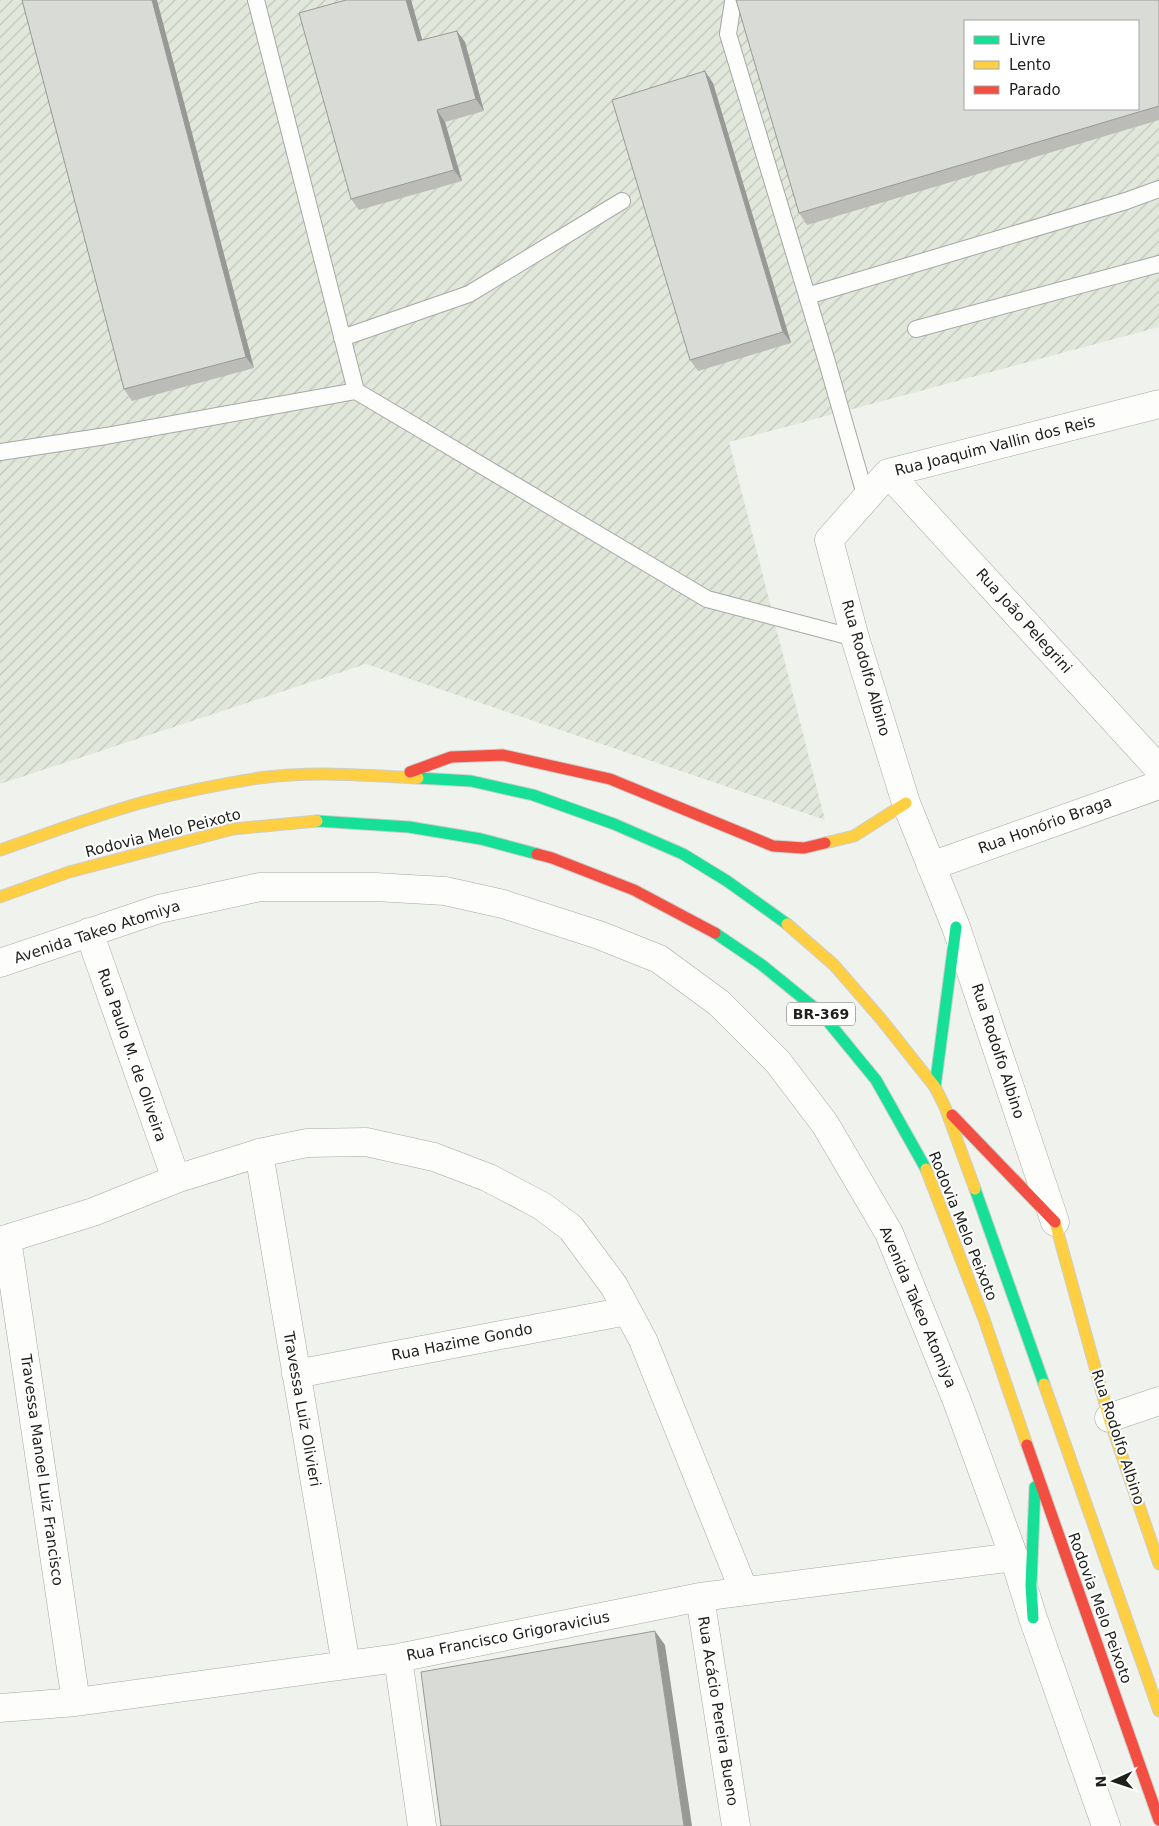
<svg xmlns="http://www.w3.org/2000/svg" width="1159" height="1826" font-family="'DejaVu Sans',sans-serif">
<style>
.industrial{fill:url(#industrial-furrows);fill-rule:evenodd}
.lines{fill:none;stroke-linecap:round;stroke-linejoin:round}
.lane-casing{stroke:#a6a8a4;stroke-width:18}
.street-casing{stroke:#a6a8a4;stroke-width:29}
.fast-casing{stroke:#cccecb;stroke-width:13}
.slow-casing{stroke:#cccecb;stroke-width:13}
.jam-casing{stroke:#cccecb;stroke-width:13}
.lane{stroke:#fdfdfc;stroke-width:16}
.street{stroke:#fdfdfc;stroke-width:28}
.fast{stroke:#16e098;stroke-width:11}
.slow{stroke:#ffcf43;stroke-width:11}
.jam{stroke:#f24e42;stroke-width:11}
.wall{fill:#bbbcb8}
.shaded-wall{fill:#989996}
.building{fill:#d9dbd6;stroke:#989996;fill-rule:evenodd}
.labels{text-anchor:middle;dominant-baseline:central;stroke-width:4;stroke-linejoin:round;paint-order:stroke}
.shield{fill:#fff;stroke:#626360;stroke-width:1}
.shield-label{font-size:14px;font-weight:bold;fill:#1e201c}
.street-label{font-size:15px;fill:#1e201c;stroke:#fff}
</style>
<defs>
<pattern id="industrial-furrows" width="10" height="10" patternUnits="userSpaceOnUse" patternTransform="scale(1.25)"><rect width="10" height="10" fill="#e2e7db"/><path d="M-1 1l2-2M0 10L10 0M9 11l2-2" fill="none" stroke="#c1c6bb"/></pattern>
</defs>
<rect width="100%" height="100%" fill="#f0f3ed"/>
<path class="industrial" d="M 0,0 L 1159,0 L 1159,327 L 729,442 L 825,820 L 366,664 L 0,784 ZM 965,21 L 1138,21 L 1138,109 L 965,109 Z"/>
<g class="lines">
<g class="lane-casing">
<path id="lane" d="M 735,0 L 733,2 L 728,34 L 827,362 L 866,498
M 807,296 L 1126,201 L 1159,189
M 916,329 L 1159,264
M 342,338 L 469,294 L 622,201
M 356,391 L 707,599 L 855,638
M 0,452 L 106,436 L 356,391 L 256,0"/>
</g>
<g class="street-casing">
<path id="street" d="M 888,473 L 1159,769
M 931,866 L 1159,785
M 89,932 L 176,1179
M 0,963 L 159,909 L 260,887 L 375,887 L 445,891 L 503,904 L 599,935 L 659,959 L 719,1003 L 778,1062 L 825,1124 L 889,1233 L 957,1401 L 1014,1557 L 1033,1618 L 1106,1826
M 259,1153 L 346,1665
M 1055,1222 L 956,927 L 906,803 L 855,638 L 829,540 L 888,473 L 1159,404
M 7,1239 L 76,1702
M 0,1241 L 93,1212 L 176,1179 L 259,1153 L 307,1143 L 366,1142 L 434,1157 L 489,1178 L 542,1206 L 571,1228 L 614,1286 L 643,1340 L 744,1591
M 296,1374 L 627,1311
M 1109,1418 L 1159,1401
M 700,1597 L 736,1826
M 398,1658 L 422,1826
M 0,1708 L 76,1702 L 398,1658 L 700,1597 L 1014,1557"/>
</g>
<g class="fast-casing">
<path id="fast" d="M 418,778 L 471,781 L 533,795 L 614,824 L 683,854 L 727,881 L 787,924
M 317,821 L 409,827 L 481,839 L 537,854
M 715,933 L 762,965 L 821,1013 L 876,1080 L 926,1169
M 935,1087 L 956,927
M 975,1189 L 1044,1384
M 1033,1618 L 1031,1585 L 1035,1487"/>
</g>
<g class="slow-casing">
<path id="slow" d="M 825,843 L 854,836 L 906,803
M 0,850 C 47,834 96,815 144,802 C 181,792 221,784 259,778 C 312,771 365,775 418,778
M 0,897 L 69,872 L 233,829 L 317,821
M 787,924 L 834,965 L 881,1019 L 935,1087 L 945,1107 L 975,1189
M 926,1169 L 984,1319 L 1027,1445
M 1055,1222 L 1109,1418 L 1159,1564
M 1044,1384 L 1159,1711"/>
</g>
<g class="jam-casing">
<path id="jam" d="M 410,772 L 451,757 L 503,755 L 610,779 L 773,846 L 804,848 L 825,843
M 537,854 L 552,858 L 634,890 L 715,933
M 952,1115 L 1055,1222
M 1027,1445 L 1159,1820"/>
</g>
<use href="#lane" class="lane"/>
<use href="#street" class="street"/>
<use href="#fast" class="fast"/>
<use href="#slow" class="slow"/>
<use href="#jam" class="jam"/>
</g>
<path class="wall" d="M 22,0 L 254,368 L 132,401 L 124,389 Z
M 346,0 L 411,0 L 422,40 L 465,42 L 484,111 L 445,122 L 462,181 L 359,210 L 351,199 Z
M 1159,0 L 1159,120 L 807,225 L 799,213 Z
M 713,83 L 791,343 L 698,371 L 690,360 Z"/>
<path class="shaded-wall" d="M 152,0 L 157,0 L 254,368 L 246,357 Z
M 406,0 L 411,0 L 426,53 L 418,41 Z
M 457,31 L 465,42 L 484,111 L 476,99 Z
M 705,71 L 713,83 L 791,343 L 783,332 Z
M 437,110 L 445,122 L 462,181 L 454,170 Z
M 655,1631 L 665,1645 L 692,1826 L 684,1826 Z"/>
<path class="building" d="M 22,0 L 152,0 L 246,357 L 124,389 Z
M 346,0 L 406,0 L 418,41 L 457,31 L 476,99 L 437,110 L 454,170 L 351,199 L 299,13 Z
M 736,0 L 1159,0 L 1159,106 L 799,213 ZM 965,21 L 1138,21 L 1138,109 L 965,109 Z
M 705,71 L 783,332 L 690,360 L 612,100 Z
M 655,1631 L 684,1826 L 441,1826 L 421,1672 Z"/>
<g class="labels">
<rect class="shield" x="787" y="1002.5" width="68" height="23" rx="4"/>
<g class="shield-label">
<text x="821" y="1014">BR-369</text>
</g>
<g class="street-label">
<text transform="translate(995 446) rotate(-14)">Rua Joaquim Vallin dos Reis</text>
<text transform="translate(1024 621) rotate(48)">Rua João Pelegrini</text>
<text transform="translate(866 668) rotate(74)">Rua Rodolfo Albino</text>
<text transform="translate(1045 825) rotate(-20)">Rua Honório Braga</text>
<text transform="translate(163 833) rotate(-14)">Rodovia Melo Peixoto</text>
<text transform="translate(97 932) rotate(-18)">Avenida Takeo Atomiya</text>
<text transform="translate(998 1051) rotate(72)">Rua Rodolfo Albino</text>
<text transform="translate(132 1055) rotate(71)">Rua Paulo M. de Oliveira</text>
<text transform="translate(963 1226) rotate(68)">Rodovia Melo Peixoto</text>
<text transform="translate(918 1307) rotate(67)">Avenida Takeo Atomiya</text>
<text transform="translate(462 1342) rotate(-11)">Rua Hazime Gondo</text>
<text transform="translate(302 1409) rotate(80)">Travessa Luiz Olivieri</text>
<text transform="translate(1118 1437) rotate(72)">Rua Rodolfo Albino</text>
<text transform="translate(42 1470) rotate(82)">Travessa Manoel Luiz Francisco</text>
<text transform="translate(1100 1608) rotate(70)">Rodovia Melo Peixoto</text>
<text transform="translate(508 1636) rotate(-11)">Rua Francisco Grigoravicius</text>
<text transform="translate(718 1711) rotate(81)">Rua Acácio Pereira Bueno</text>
</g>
</g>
<rect x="964" y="20" width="175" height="90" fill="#ffffff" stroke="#a5a6a4"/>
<rect x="974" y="36" width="25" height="8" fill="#16e098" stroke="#a5a6a4"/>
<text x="1009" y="45" font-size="15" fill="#1e201c">Livre</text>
<rect x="974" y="61" width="25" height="8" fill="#ffcf43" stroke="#a5a6a4"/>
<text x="1009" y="70" font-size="15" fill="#1e201c">Lento</text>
<rect x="974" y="86" width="25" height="8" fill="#f24e42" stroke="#a5a6a4"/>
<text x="1009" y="95" font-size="15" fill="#1e201c">Parado</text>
<g transform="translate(1114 1781) rotate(267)" stroke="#ffffff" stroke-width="4" paint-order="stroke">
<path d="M0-4L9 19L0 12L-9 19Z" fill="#1e201c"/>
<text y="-8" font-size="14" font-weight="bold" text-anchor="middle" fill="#1e201c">N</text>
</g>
</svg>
